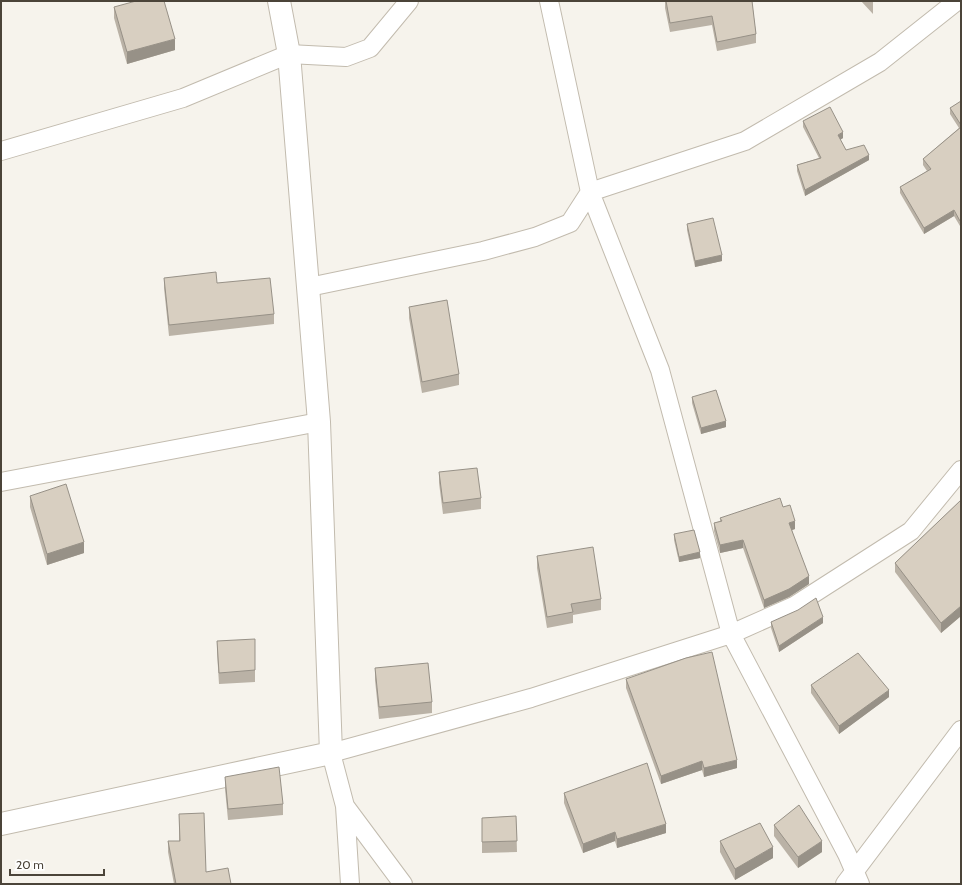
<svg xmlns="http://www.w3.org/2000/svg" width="962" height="885" font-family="Cabin,sans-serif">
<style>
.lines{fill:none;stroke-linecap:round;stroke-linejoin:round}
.lane-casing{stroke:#c2bbae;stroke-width:20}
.street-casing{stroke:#c2bbae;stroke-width:24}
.lane{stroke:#fff;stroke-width:18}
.street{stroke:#fff;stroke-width:22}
.wall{fill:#bab2a6}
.shaded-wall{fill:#979187}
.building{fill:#d8cfc1;stroke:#979187}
</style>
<rect width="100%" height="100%" fill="#f6f3ec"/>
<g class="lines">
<g class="lane-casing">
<path id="lane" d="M 549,1 L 590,192 L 660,370 L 731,634 L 847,854 L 860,884
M 1,151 L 183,98 L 289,54 L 346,57 L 370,48 L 409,1
M 309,287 L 483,251 L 535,237 L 570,223 L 590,192 L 745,141 L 880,62 L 957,1
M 1,482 L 319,422
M 345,806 L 350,884
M 403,884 L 345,806 L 331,753 L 531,698 L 731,634 L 794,606 L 911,531 L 961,470
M 845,884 L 961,730"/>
</g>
<g class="street-casing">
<path id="street" d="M 1,824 L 331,753 L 319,422 L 289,54 L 279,1"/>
</g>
<use href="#lane" class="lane"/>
<use href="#street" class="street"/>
</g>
<path class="wall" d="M 665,1 L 752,1 L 756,34 L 756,43 L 717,51 L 712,25 L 670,32 L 665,8 Z
M 861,1 L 873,1 L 873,14 Z
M 114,7 L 175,50 L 127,64 L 114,18 Z
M 961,101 L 961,226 L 960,226 L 954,216 L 924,234 L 900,193 L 900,187 L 927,171 L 923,165 L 923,159 L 959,128 L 950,114 L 950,108 Z
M 803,121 L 843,138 L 840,140 L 846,150 L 869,160 L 805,196 L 797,171 L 797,165 L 819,158 L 803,127 Z
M 687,224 L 722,261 L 695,267 L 687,230 Z
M 164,278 L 274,314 L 274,324 L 169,336 L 164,288 Z
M 409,307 L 459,374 L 459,385 L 422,393 L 409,318 Z
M 692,397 L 726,427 L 701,434 L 692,403 Z
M 439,472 L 481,498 L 481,509 L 443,514 L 439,483 Z
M 30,496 L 84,553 L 47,565 L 30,507 Z
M 961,500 L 961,616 L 941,633 L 895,572 L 895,563 Z
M 783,507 L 795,529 L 792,530 L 809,584 L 789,597 L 764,608 L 743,548 L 720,553 L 714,531 L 714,523 L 720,521 L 720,518 Z
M 674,534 L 700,558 L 679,562 L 674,540 Z
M 537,556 L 601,599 L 601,610 L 573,615 L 573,623 L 547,628 L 537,568 Z
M 771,622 L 823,623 L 779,652 L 771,628 Z
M 217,641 L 255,670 L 255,682 L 219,684 L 217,652 Z
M 375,668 L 432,702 L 432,713 L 379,719 L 375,680 Z
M 626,679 L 737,768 L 704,777 L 702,770 L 661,784 L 626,688 Z
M 811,685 L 889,697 L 839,734 L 811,693 Z
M 225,777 L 283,804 L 283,815 L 228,820 L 225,789 Z
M 564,793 L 666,833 L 617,848 L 615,841 L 583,853 L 564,803 Z
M 179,814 L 206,872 L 231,884 L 174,884 L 168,852 L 168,841 L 179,841 Z
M 516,816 L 517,852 L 482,853 L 482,818 Z
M 774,825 L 822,852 L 798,868 L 774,836 Z
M 720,841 L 773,858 L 735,880 L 720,852 Z"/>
<path class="shaded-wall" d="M 175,39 L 175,50 L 127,64 L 127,52 Z
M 843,132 L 843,138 L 838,141 L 838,135 Z
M 869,155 L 869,160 L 805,196 L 805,190 Z
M 954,210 L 954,216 L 924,234 L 924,228 Z
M 961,220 L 961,226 L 960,226 L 960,221 Z
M 722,255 L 722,261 L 695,267 L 695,261 Z
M 726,421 L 726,427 L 701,434 L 701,428 Z
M 795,521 L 795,529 L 789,531 L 789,523 Z
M 743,540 L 743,548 L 720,553 L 720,545 Z
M 84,542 L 84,553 L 47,565 L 47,554 Z
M 700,552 L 700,558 L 679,562 L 679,557 Z
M 809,576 L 809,584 L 789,597 L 764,608 L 764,600 Z
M 961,606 L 961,616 L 941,633 L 941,623 Z
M 823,617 L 823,623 L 779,652 L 779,646 Z
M 889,690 L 889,697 L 839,734 L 839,726 Z
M 737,760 L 737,768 L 704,777 L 704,768 Z
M 702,761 L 702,770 L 661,784 L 661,776 Z
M 666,824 L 666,833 L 617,848 L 617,839 Z
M 615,832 L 615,841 L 583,853 L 583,844 Z
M 822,841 L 822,852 L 798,868 L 798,857 Z
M 773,847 L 773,858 L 735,880 L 735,869 Z"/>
<path class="building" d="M 136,1 L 164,1 L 175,39 L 127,52 L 114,7 Z
M 666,1 L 752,1 L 756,34 L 717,42 L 712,16 L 670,23 Z
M 961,101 L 961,125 L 950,108 Z
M 830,107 L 843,132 L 838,135 L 846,150 L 864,145 L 869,155 L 805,190 L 797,165 L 821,158 L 803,121 Z
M 961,127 L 961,220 L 960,221 L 954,210 L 924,228 L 900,187 L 931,169 L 923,159 Z
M 713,218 L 722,255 L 695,261 L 687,224 Z
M 216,272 L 217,283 L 270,278 L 274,314 L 169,325 L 164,278 Z
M 447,300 L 459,374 L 422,382 L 409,307 Z
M 716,390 L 726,421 L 701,428 L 692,397 Z
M 477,468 L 481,498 L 443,503 L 439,472 Z
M 66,484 L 84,542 L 47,554 L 30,496 Z
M 780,498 L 783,507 L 790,505 L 795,521 L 789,523 L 809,576 L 789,589 L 764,600 L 743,540 L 720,545 L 714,523 L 722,521 L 720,518 Z
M 961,500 L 961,606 L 941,623 L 895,563 Z
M 694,530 L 700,552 L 679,557 L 674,534 Z
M 593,547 L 601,599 L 571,604 L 573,612 L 547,617 L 537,556 Z
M 816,598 L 823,617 L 779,646 L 771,622 L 798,610 Z
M 255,639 L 255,670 L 219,673 L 217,641 Z
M 712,652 L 737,760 L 704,768 L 702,761 L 661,776 L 626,679 L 686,658 Z
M 858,653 L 889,690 L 839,726 L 811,685 Z
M 428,663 L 432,702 L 379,707 L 375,668 Z
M 647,763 L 666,824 L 617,839 L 615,832 L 583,844 L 564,793 Z
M 279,767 L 283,804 L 228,809 L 225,777 Z
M 799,805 L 822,841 L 798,857 L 774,825 Z
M 204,813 L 206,872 L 228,868 L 231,884 L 176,884 L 168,841 L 180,841 L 179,814 Z
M 516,816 L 517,841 L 482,842 L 482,818 Z
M 760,823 L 773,847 L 735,869 L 720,841 Z"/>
<rect width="962" height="885" fill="none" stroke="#4b4439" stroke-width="4"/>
<path d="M10 869v6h94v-6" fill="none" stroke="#4b4439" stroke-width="2"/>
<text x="16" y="869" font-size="12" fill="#4b4439" stroke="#ffffff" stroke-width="3" paint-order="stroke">20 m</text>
</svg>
